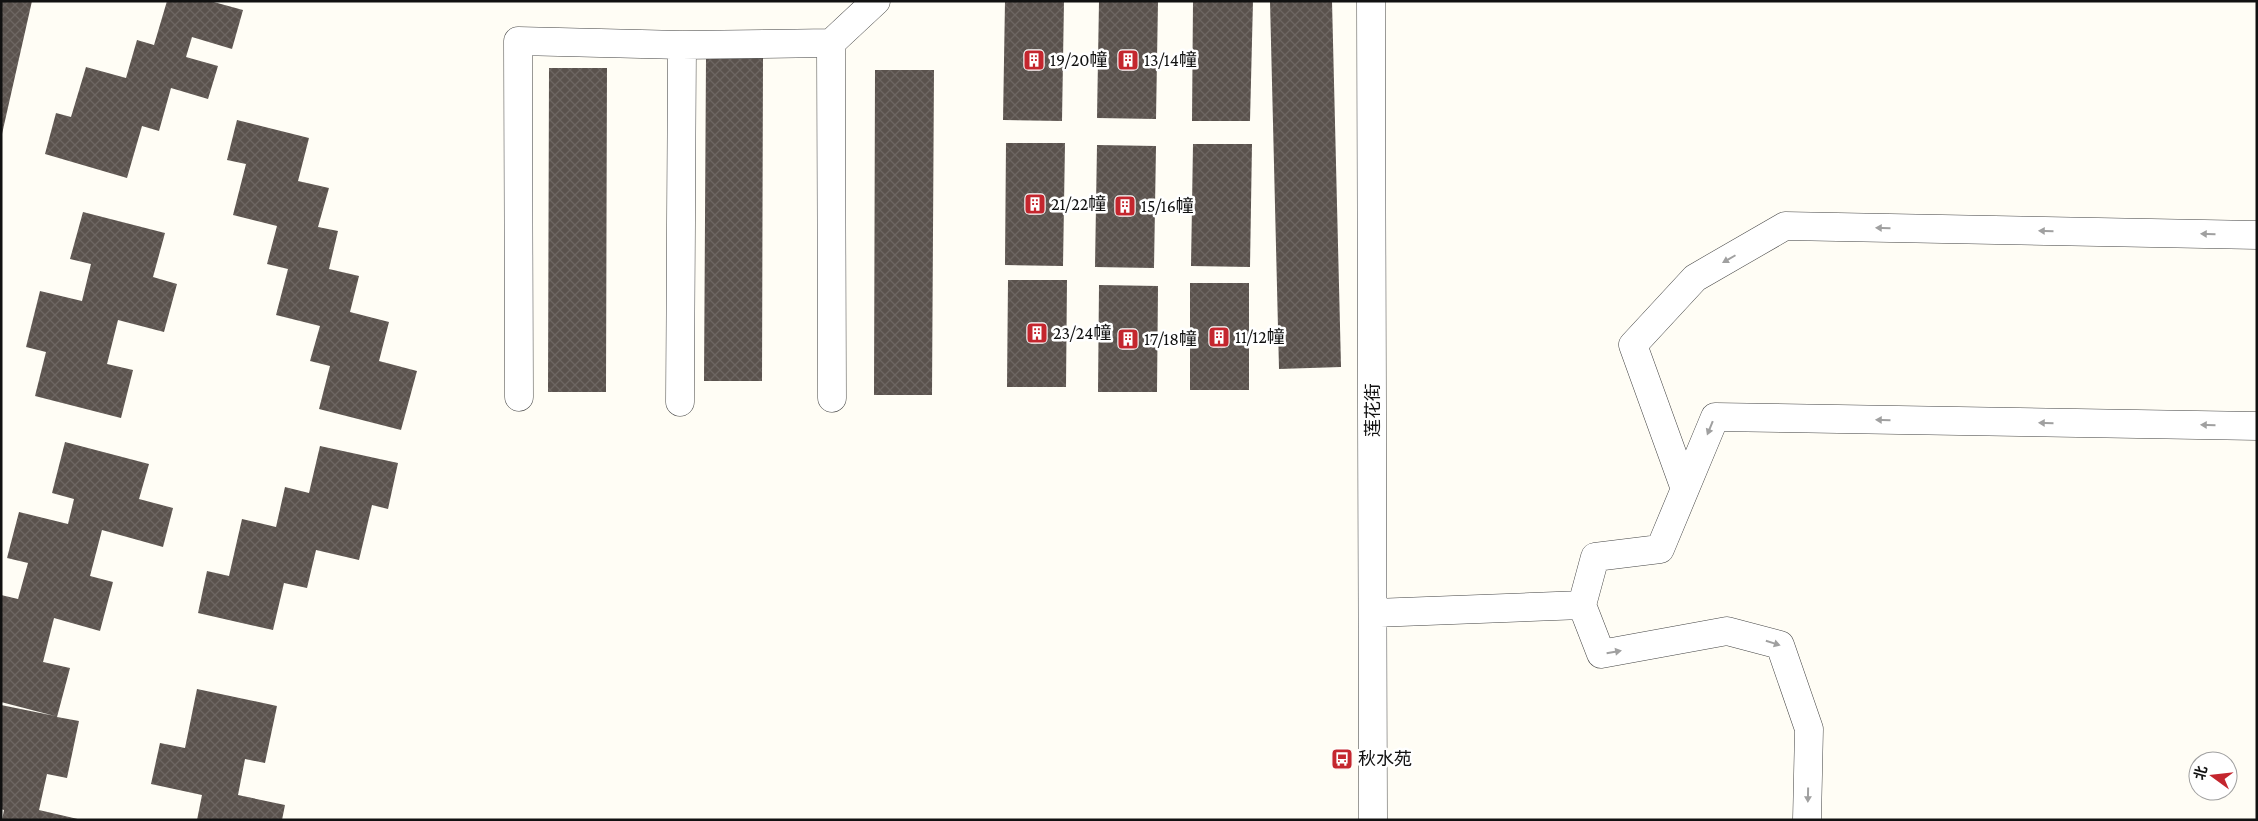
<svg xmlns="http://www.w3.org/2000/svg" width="2258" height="821" font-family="'Crimson Pro','Noto Sans SC',serif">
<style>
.building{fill:url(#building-cross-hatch)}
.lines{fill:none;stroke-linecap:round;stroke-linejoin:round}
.minor-casing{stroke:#444;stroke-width:29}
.minor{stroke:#fff;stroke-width:28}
.oneway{fill:#a0a0a0}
.labels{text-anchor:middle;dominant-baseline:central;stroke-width:5;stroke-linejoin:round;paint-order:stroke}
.poi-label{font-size:18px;fill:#111;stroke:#fff;text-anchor:start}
.street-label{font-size:18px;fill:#111;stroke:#fff}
</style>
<defs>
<pattern id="building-cross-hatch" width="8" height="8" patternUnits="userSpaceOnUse" patternTransform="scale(1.25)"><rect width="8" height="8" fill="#5a524d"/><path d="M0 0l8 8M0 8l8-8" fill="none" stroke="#6d6662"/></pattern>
</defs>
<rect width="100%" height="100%" fill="#fffdf5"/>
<path class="building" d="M 1,1 L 32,1 L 2,134 L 1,134 Z
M 167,1 L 210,1 L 243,10 L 232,49 L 192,37 L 186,57 L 218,66 L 208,99 L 171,88 L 159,131 L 142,126 L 127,178 L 45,154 L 56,113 L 71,117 L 86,67 L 126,78 L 137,40 L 154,45 Z
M 1005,1 L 1064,1 L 1062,121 L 1003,120 Z
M 1099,1 L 1158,1 L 1156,119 L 1097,118 Z
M 1193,1 L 1253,1 L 1250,121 L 1192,121 Z
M 1270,1 L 1332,1 L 1341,367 L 1279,369 Z
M 706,57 L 763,57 L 762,381 L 704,381 Z
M 549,68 L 607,68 L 606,392 L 548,392 Z
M 875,70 L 934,70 L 932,395 L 874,395 Z
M 237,120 L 309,138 L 298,181 L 329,188 L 318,227 L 338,231 L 329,269 L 359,276 L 350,312 L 389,322 L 379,361 L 417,371 L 401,430 L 319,409 L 330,366 L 310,361 L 320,326 L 276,315 L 288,269 L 267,264 L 277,226 L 233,215 L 246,164 L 227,160 Z
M 1006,143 L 1065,143 L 1063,266 L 1005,265 Z
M 1193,144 L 1252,144 L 1250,267 L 1191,266 Z
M 1097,145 L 1156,146 L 1154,268 L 1095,267 Z
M 83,212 L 165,233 L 153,277 L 177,284 L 164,332 L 118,320 L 107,364 L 133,370 L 121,418 L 35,396 L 46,352 L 26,347 L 40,291 L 82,301 L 91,264 L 70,259 Z
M 1008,280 L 1067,280 L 1066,387 L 1007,387 Z
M 1190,283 L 1249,283 L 1249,390 L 1190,390 Z
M 1099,285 L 1158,286 L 1157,392 L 1098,392 Z
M 65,442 L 149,464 L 139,499 L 173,508 L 163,547 L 102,530 L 90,576 L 113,582 L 100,631 L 54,618 L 43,662 L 70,668 L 57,717 L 79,721 L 67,778 L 47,774 L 39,810 L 82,820 L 2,820 L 4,810 L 1,809 L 1,705 L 55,716 L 1,702 L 1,595 L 18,599 L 28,563 L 7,558 L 19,512 L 68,524 L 74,499 L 52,493 Z
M 320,446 L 398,463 L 388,509 L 372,505 L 359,560 L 316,550 L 307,588 L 284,583 L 273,630 L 198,613 L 207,571 L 229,576 L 242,519 L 276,527 L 285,487 L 309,493 Z
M 197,689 L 277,706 L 265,763 L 245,759 L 238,795 L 285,805 L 282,820 L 197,820 L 202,795 L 151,784 L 160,743 L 185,748 Z"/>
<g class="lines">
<g class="minor-casing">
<path id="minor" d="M 1371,1 L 1373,820
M 831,43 L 832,398
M 519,397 L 518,41 L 682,45 L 831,43 L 876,1
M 680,402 L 682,45
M 1685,489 L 1633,345 L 1695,278 L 1785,226 L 2257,235
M 1374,613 L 1582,605
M 1807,820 L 1809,729 L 1780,645 L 1727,631 L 1601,654 L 1582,605 L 1595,557 L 1660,549 L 1715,417 L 2257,426"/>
</g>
<use href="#minor" class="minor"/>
</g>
<defs><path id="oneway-solid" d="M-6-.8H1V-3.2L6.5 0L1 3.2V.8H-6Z" transform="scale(1.25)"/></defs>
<g class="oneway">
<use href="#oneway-solid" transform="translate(1883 228) rotate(-179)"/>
<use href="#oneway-solid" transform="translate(2046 231) rotate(-179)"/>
<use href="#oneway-solid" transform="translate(2208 234) rotate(-179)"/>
<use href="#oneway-solid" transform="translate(1729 259) rotate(150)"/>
<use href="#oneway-solid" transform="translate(1883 420) rotate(-179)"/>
<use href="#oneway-solid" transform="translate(2046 423) rotate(-179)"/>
<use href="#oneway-solid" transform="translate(2208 425) rotate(-179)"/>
<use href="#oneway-solid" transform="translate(1710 428) rotate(112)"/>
<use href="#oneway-solid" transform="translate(1773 643) rotate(18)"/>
<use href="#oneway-solid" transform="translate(1614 652) rotate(-10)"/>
<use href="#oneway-solid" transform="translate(1808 795) rotate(91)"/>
</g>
<defs>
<g id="building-square" transform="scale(1.125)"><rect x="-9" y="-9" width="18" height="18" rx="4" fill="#c4262e" stroke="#fff"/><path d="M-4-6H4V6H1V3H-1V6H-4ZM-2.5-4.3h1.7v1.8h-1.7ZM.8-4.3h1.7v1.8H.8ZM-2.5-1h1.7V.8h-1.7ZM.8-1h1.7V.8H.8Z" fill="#fff"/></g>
<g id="bus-square" transform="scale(1.125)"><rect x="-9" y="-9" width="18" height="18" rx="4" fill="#c4262e" stroke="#fff"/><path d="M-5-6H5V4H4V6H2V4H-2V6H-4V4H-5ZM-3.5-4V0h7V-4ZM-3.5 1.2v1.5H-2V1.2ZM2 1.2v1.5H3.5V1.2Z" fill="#fff"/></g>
</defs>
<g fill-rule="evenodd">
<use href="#building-square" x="1034" y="60"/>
<use href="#building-square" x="1128" y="60"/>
<use href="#building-square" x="1035" y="204"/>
<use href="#building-square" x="1125" y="206"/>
<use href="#building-square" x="1037" y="333"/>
<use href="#building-square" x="1219" y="337"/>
<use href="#building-square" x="1128" y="339"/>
<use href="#bus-square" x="1342" y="759"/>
</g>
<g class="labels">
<g class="poi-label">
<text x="1050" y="60">19/20幢</text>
<text x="1144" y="60">13/14幢</text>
<text x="1051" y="204">21/22幢</text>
<text x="1141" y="206">15/16幢</text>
<text x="1053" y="333">23/24幢</text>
<text x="1235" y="337">11/12幢</text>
<text x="1144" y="339">17/18幢</text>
<text x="1358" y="759">秋水苑</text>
</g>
<g class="street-label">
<text transform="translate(1373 410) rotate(-90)">莲花街</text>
</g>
</g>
<rect width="2258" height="821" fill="none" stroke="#111111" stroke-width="5"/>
<g transform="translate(2213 776) rotate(285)"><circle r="24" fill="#ffffff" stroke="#a0a0a0"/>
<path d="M0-4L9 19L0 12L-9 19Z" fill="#c4262e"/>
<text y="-8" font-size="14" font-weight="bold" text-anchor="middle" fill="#111111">北</text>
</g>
</svg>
